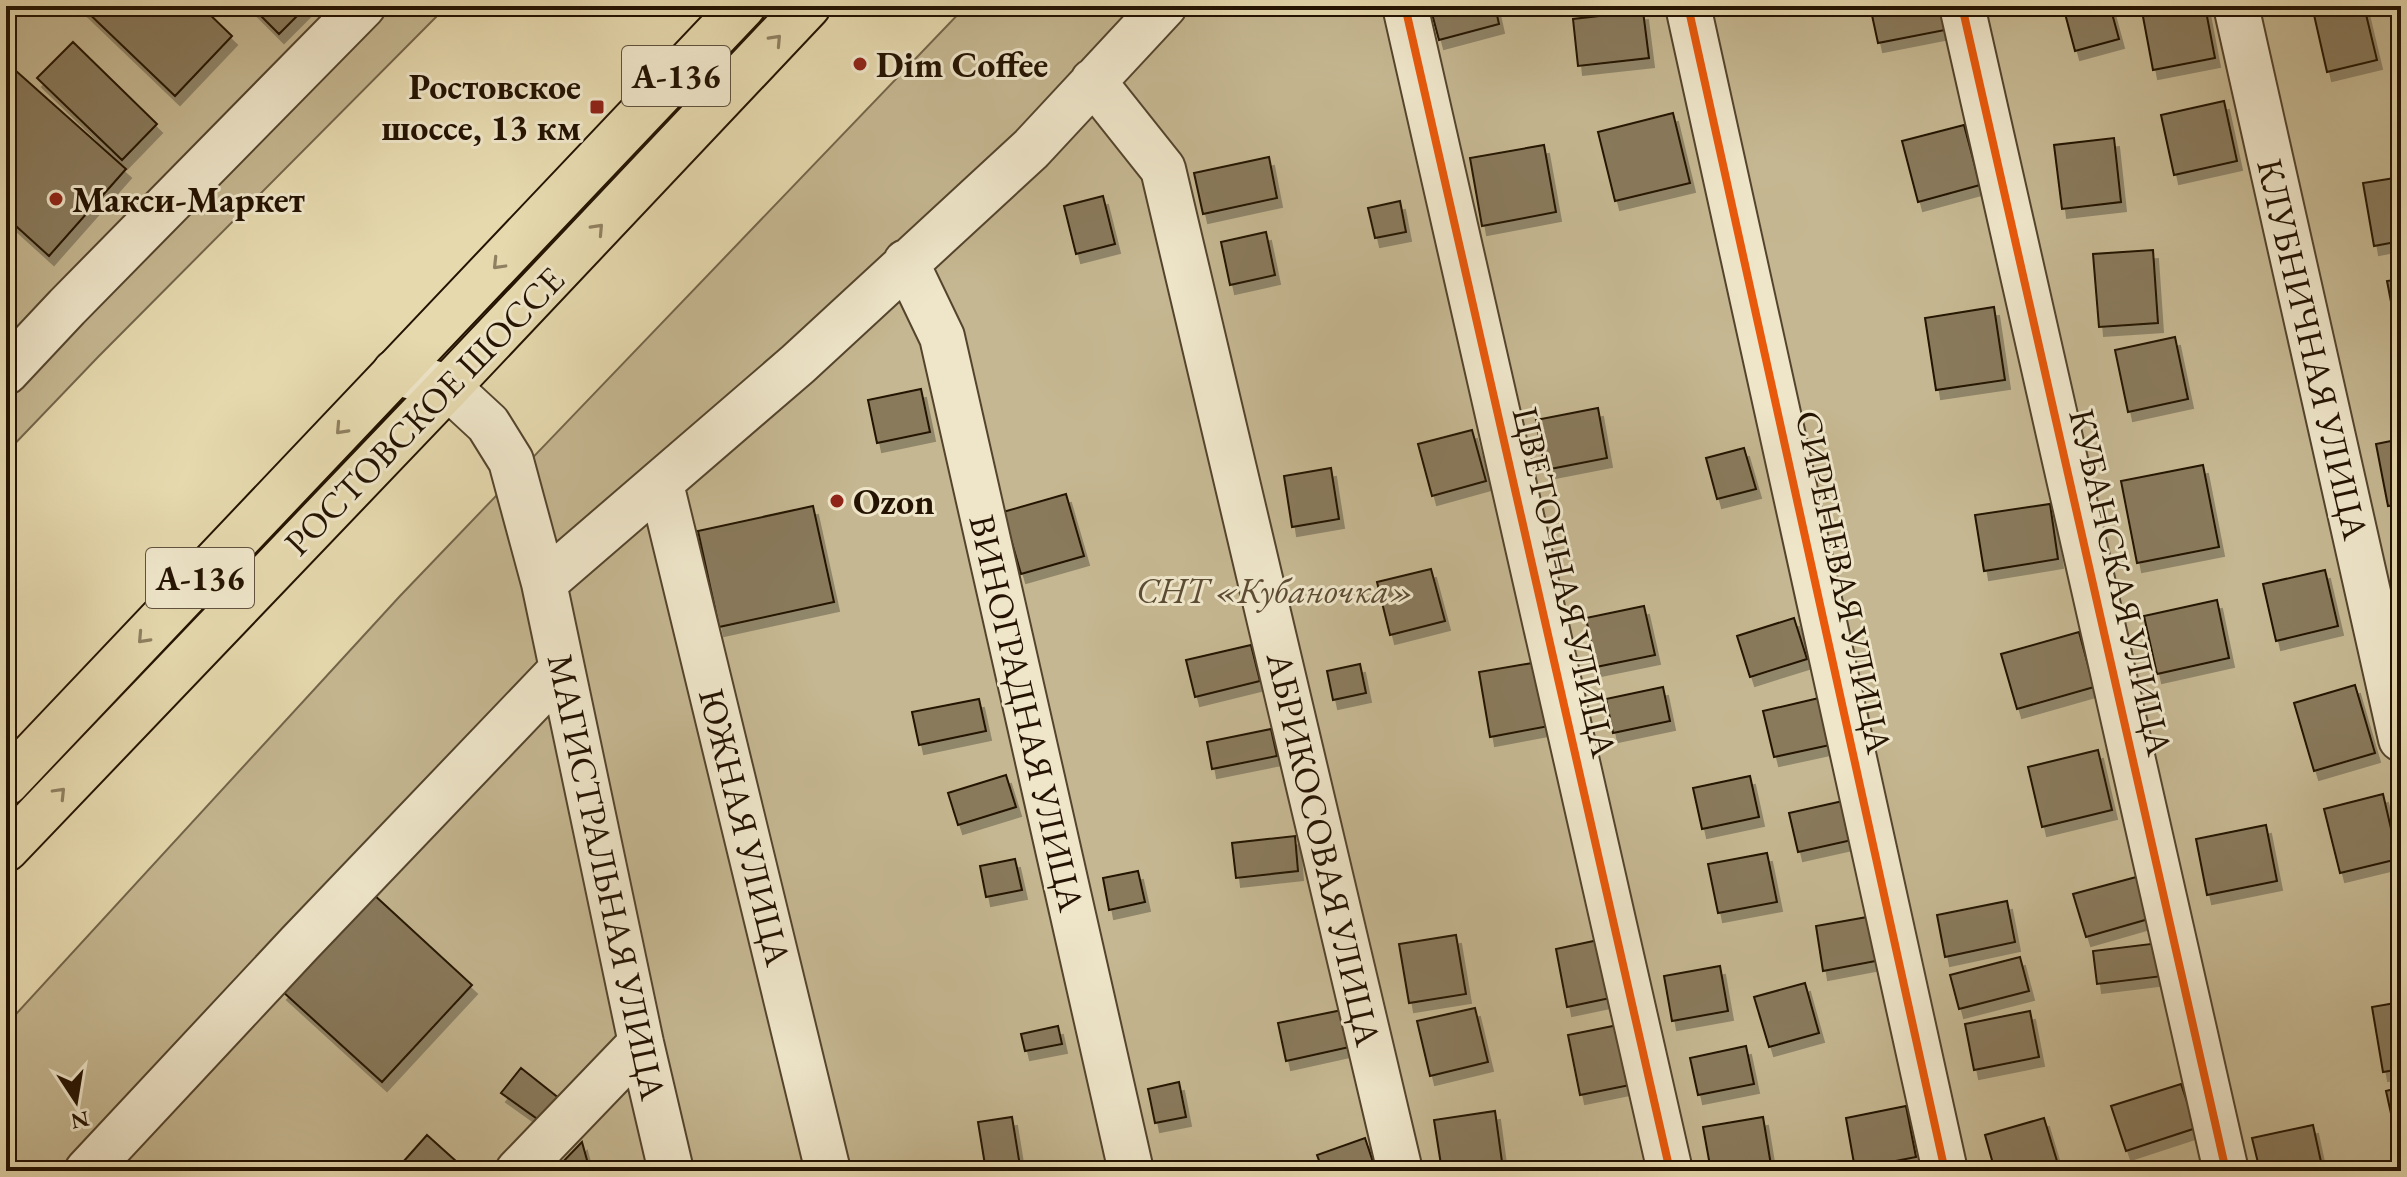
<svg xmlns="http://www.w3.org/2000/svg" width="2407" height="1177" font-family="'EB Garamond',serif">
<style>
.green{fill:#c5b791;stroke:#74654a;stroke-width:2}
.building{fill:#897a5b;stroke:#241302;stroke-width:2;filter:url(#shadow)}
.lines{fill:none;stroke-linecap:round;stroke-linejoin:round}
.street-casing{stroke:#54442d;stroke-width:48}
.highway-casing{stroke:#241302;stroke-width:48}
.street{stroke:#efe6ca;stroke-width:44}
.highway{stroke:#e6d9ae;stroke-width:44}
.cycleway-casing{stroke:#efe6ca;stroke-width:13}
.cycleway{stroke:#e8590c;stroke-width:8}
.oneway{stroke:#8f8061}
.poi-dot{fill:#8f2418;stroke:#efe6ca;stroke-width:3}
.labels{text-anchor:middle;dominant-baseline:central;stroke-width:6;stroke-linejoin:round;paint-order:stroke}
.shield{fill:#efe6ca;stroke:#61523e;stroke-width:2}
.shield-label{font-size:34px;font-weight:bold;fill:#241302}
.poi-label{font-size:36px;font-weight:bold;fill:#241302;stroke:#efe6ca;text-anchor:start}
.street-label{font-size:36px;fill:#241302;stroke:#efe6ca}
.park-label{font-size:36px;font-style:italic;fill:#5c4c34;stroke:#efe6ca}
</style>
<defs>
<filter id="shadow"><feDropShadow dx="5" dy="9" stdDeviation="0" flood-color="#0004"/></filter>
</defs>
<rect width="100%" height="100%" fill="#e6d9ae"/>
<filter id="stains"><feTurbulence type="fractalNoise" baseFrequency=".0025" numOctaves="4"/><feColorMatrix values="0 0 0 0 .2 0 0 0 0 .09 0 0 0 0 .02 0 0 0 .5 -.17"/></filter>
<radialGradient id="worn" r=".72"><stop offset=".6" stop-color="#630" stop-opacity="0"/><stop offset="1" stop-color="#630" stop-opacity=".3"/></radialGradient>
<path class="green" d="M 6,6 L 447,6 L 98,357 L 6,453 Z
M 966,6 L 2401,6 L 2401,1171 L 6,1171 L 6,1025 L 400,596 Z"/>
<path class="building" d="M 81,6 L 201,6 L 232,36 L 175,96 Z
M 251,6 L 307,6 L 279,34 Z
M 1430,6 L 1495,6 L 1499,24 L 1439,40 Z
M 1870,6 L 1941,6 L 1945,30 L 1878,43 Z
M 2063,6 L 2110,6 L 2119,39 L 2075,51 Z
M 2141,6 L 2205,6 L 2215,58 L 2153,70 Z
M 2312,6 L 2364,6 L 2377,60 L 2327,72 Z
M 1643,11 L 1649,58 L 1578,66 L 1573,19 Z
M 73,42 L 157,124 L 122,160 L 37,78 Z
M 6,62 L 126,169 L 49,256 L 6,217 Z
M 2224,101 L 2237,161 L 2174,175 L 2161,115 Z
M 1673,113 L 1690,183 L 1615,201 L 1598,132 Z
M 1964,125 L 1980,185 L 1918,202 L 1902,141 Z
M 2114,138 L 2121,202 L 2062,209 L 2054,145 Z
M 1544,145 L 1556,212 L 1482,226 L 1470,158 Z
M 1269,157 L 1277,198 L 1203,214 L 1194,173 Z
M 2401,177 L 2401,241 L 2374,246 L 2363,183 Z
M 1103,196 L 1115,244 L 1076,254 L 1064,206 Z
M 1400,201 L 1406,232 L 1375,238 L 1368,208 Z
M 1266,232 L 1275,275 L 1230,285 L 1221,242 Z
M 2153,250 L 2158,323 L 2099,327 L 2093,254 Z
M 2401,279 L 2401,338 L 2398,338 L 2387,281 Z
M 1994,307 L 2005,380 L 1936,390 L 1925,318 Z
M 2175,337 L 2188,399 L 2128,412 L 2115,350 Z
M 921,389 L 930,432 L 877,443 L 868,400 Z
M 1598,408 L 1607,458 L 1545,470 L 1536,420 Z
M 1472,430 L 1486,481 L 1432,496 L 1418,444 Z
M 2401,439 L 2401,504 L 2388,506 L 2376,444 Z
M 1744,448 L 1756,489 L 1717,499 L 1706,458 Z
M 2203,465 L 2219,547 L 2137,563 L 2121,481 Z
M 1331,468 L 1339,519 L 1292,527 L 1284,476 Z
M 1066,494 L 1084,556 L 1021,574 L 1003,512 Z
M 2050,504 L 2058,559 L 1984,571 L 1975,515 Z
M 813,506 L 834,602 L 719,627 L 698,531 Z
M 1431,569 L 1445,621 L 1390,635 L 1377,582 Z
M 2325,570 L 2338,626 L 2276,641 L 2263,584 Z
M 2217,600 L 2229,658 L 2157,674 L 2144,616 Z
M 1644,606 L 1655,655 L 1596,667 L 1586,618 Z
M 1794,618 L 1807,659 L 1750,677 L 1737,636 Z
M 2079,632 L 2094,687 L 2017,709 L 2001,654 Z
M 1251,645 L 1260,681 L 1195,697 L 1186,660 Z
M 1538,662 L 1549,726 L 1490,737 L 1479,672 Z
M 1360,664 L 1366,693 L 1333,700 L 1327,671 Z
M 2355,685 L 2375,753 L 2314,771 L 2294,703 Z
M 1663,687 L 1670,721 L 1613,733 L 1606,699 Z
M 1819,698 L 1830,745 L 1774,757 L 1763,711 Z
M 979,699 L 986,731 L 919,745 L 912,712 Z
M 1271,729 L 1277,756 L 1212,769 L 1207,742 Z
M 2098,750 L 2112,810 L 2042,827 L 2028,767 Z
M 1006,775 L 1016,807 L 958,825 L 948,793 Z
M 1750,776 L 1759,817 L 1702,829 L 1693,788 Z
M 2383,794 L 2398,859 L 2340,873 L 2324,809 Z
M 1843,801 L 1852,840 L 1798,852 L 1789,813 Z
M 2266,825 L 2277,881 L 2207,895 L 2196,839 Z
M 1295,836 L 1298,871 L 1236,878 L 1232,843 Z
M 1767,853 L 1777,902 L 1718,913 L 1708,864 Z
M 1015,859 L 1022,890 L 986,897 L 980,866 Z
M 1138,871 L 1145,902 L 1109,910 L 1103,878 Z
M 2140,876 L 2152,918 L 2086,937 L 2073,894 Z
M 372,893 L 472,985 L 382,1082 L 282,991 Z
M 2007,901 L 2015,942 L 1945,957 L 1937,915 Z
M 1873,916 L 1881,960 L 1823,971 L 1816,926 Z
M 1456,935 L 1466,994 L 1409,1003 L 1399,944 Z
M 1603,939 L 1615,997 L 1567,1007 L 1556,949 Z
M 2159,943 L 2163,976 L 2097,984 L 2093,951 Z
M 2020,957 L 2029,991 L 1959,1009 L 1950,975 Z
M 1720,966 L 1728,1011 L 1672,1021 L 1664,976 Z
M 1805,983 L 1819,1033 L 1769,1047 L 1754,997 Z
M 2401,1002 L 2401,1069 L 2383,1072 L 2372,1007 Z
M 1475,1008 L 1488,1062 L 1430,1076 L 1417,1021 Z
M 1347,1009 L 1354,1046 L 1286,1061 L 1278,1023 Z
M 2030,1011 L 2039,1057 L 1974,1070 L 1965,1024 Z
M 1618,1025 L 1630,1085 L 1580,1095 L 1568,1035 Z
M 1058,1026 L 1062,1044 L 1025,1051 L 1021,1034 Z
M 1746,1046 L 1754,1084 L 1698,1095 L 1690,1058 Z
M 521,1068 L 560,1099 L 543,1123 L 501,1093 Z
M 1179,1082 L 1186,1117 L 1155,1123 L 1148,1089 Z
M 2181,1084 L 2196,1128 L 2126,1151 L 2111,1106 Z
M 2401,1087 L 2401,1145 L 2398,1145 L 2386,1091 Z
M 1906,1106 L 1916,1157 L 1855,1169 L 1846,1118 Z
M 1495,1111 L 1503,1169 L 1442,1171 L 1434,1120 Z
M 1012,1117 L 1020,1166 L 986,1171 L 978,1122 Z
M 1763,1117 L 1772,1171 L 1711,1171 L 1703,1127 Z
M 2044,1118 L 2060,1171 L 1995,1171 L 1985,1135 Z
M 2313,1125 L 2323,1171 L 2260,1171 L 2252,1138 Z
M 427,1135 L 467,1171 L 395,1171 Z
M 1365,1138 L 1376,1171 L 1323,1171 L 1317,1155 Z
M 582,1142 L 590,1171 L 554,1171 Z"/>
<g class="lines">
<g class="street-casing">
<path id="street" d="M 1405,6 L 1670,1171
M 1688,6 L 1945,1171
M 1962,6 L 2226,1171
M 2236,6 L 2401,739
M 1093,81 L 1163,169 L 1400,1171
M 906,262 L 942,337 L 1131,1171
M 6,372 L 67,307 L 363,6
M 395,372 L 448,387 L 488,424 L 511,461 L 544,583 L 641,1043 L 671,1171
M 661,484 L 828,1171
M 544,583 L 798,364 L 1031,149 L 1164,6
M 87,1171 L 299,944 L 562,669
M 518,1171 L 641,1043"/>
</g>
<g class="highway-casing">
<path id="highway" d="M 6,783 L 743,6
M 6,849 L 448,387 L 808,6"/>
</g>
<use href="#street" class="street"/>
<use href="#highway" class="highway"/>
<g class="cycleway-casing">
<path id="cycleway" d="M 1405,6 L 1670,1171
M 1688,6 L 1945,1171
M 1962,6 L 2226,1171"/>
</g>
<use href="#cycleway" class="cycleway"/>
</g>
<defs><path id="oneway-chevron" d="M-2-3.5L2.5 0L-2 3.5" fill="none" stroke-width="1.6" stroke-linecap="round" stroke-linejoin="round" transform="scale(2)"/></defs>
<g class="oneway">
<use href="#oneway-chevron" transform="translate(776 40) rotate(-47)"/>
<use href="#oneway-chevron" transform="translate(598 229) rotate(-47)"/>
<use href="#oneway-chevron" transform="translate(498 264) rotate(134)"/>
<use href="#oneway-chevron" transform="translate(341 429) rotate(133)"/>
<use href="#oneway-chevron" transform="translate(143 638) rotate(133)"/>
<use href="#oneway-chevron" transform="translate(60 793) rotate(-46)"/>
</g>
<g class="poi-dot">
<circle cx="860" cy="64" r="8"/>
<rect x="589" y="99" width="16" height="16" rx="4"/>
<circle cx="56" cy="199" r="8"/>
<circle cx="837" cy="501" r="8"/>
</g>
<g class="labels">
<g class="shield">
<rect x="622" y="46" width="108" height="60" rx="6"/>
<rect x="146" y="548" width="108" height="60" rx="6"/>
</g>
<g class="shield-label">
<text x="676" y="76">А-136</text>
<text x="200" y="578">А-136</text>
</g>
<g class="poi-label">
<text x="876" y="64">Dim Coffee</text>
<text x="581" y="86" text-anchor="end">Ростовское<tspan x="581" dy="41">шоссе, 13 км</tspan></text>
<text x="72" y="199">Макси-Маркет</text>
<text x="853" y="501">Ozon</text>
</g>
<g class="street-label">
<text transform="translate(2313 349) rotate(77)">КЛУБНИЧНАЯ УЛИЦА</text>
<text transform="translate(424 411) rotate(-46)">РОСТОВСКОЕ ШОССЕ</text>
<text transform="translate(1565 582) rotate(77)">ЦВЕТОЧНАЯ УЛИЦА</text>
<text transform="translate(1844 582) rotate(78)">СИРЕНЕВАЯ УЛИЦА</text>
<text transform="translate(2121 582) rotate(77)">КУБАНСКАЯ УЛИЦА</text>
<text transform="translate(1027 713) rotate(77)">ВИНОГРАДНАЯ УЛИЦА</text>
<text transform="translate(745 827) rotate(76)">ЮЖНАЯ УЛИЦА</text>
<text transform="translate(1324 849) rotate(77)">АБРИКОСОВАЯ УЛИЦА</text>
<text transform="translate(607 877) rotate(78)">МАГИСТРАЛЬНАЯ УЛИЦА</text>
</g>
<g class="park-label">
<text x="1275" y="590">СНТ «Кубаночка»</text>
</g>
</g>
<rect width="2407" height="1177" fill="none" stroke="#e6d9ae" stroke-width="32"/>
<rect x="8" y="8" width="2391" height="1161" fill="none" stroke="#241302" stroke-width="4"/>
<rect x="16" y="16" width="2375" height="1145" fill="none" stroke="#241302" stroke-width="2"/>
<g transform="translate(76 1101) rotate(168)" stroke="#efe6ca" stroke-width="6" paint-order="stroke">
<path d="M0-6L14 30L0 20L-14 30Z" fill="#241302"/>
<text y="-12" font-size="22" font-weight="bold" text-anchor="middle" fill="#241302">N</text>
</g>
<rect width="100%" height="100%" filter="url(#stains)"/>
<rect width="100%" height="100%" fill="url(#worn)"/>
</svg>
